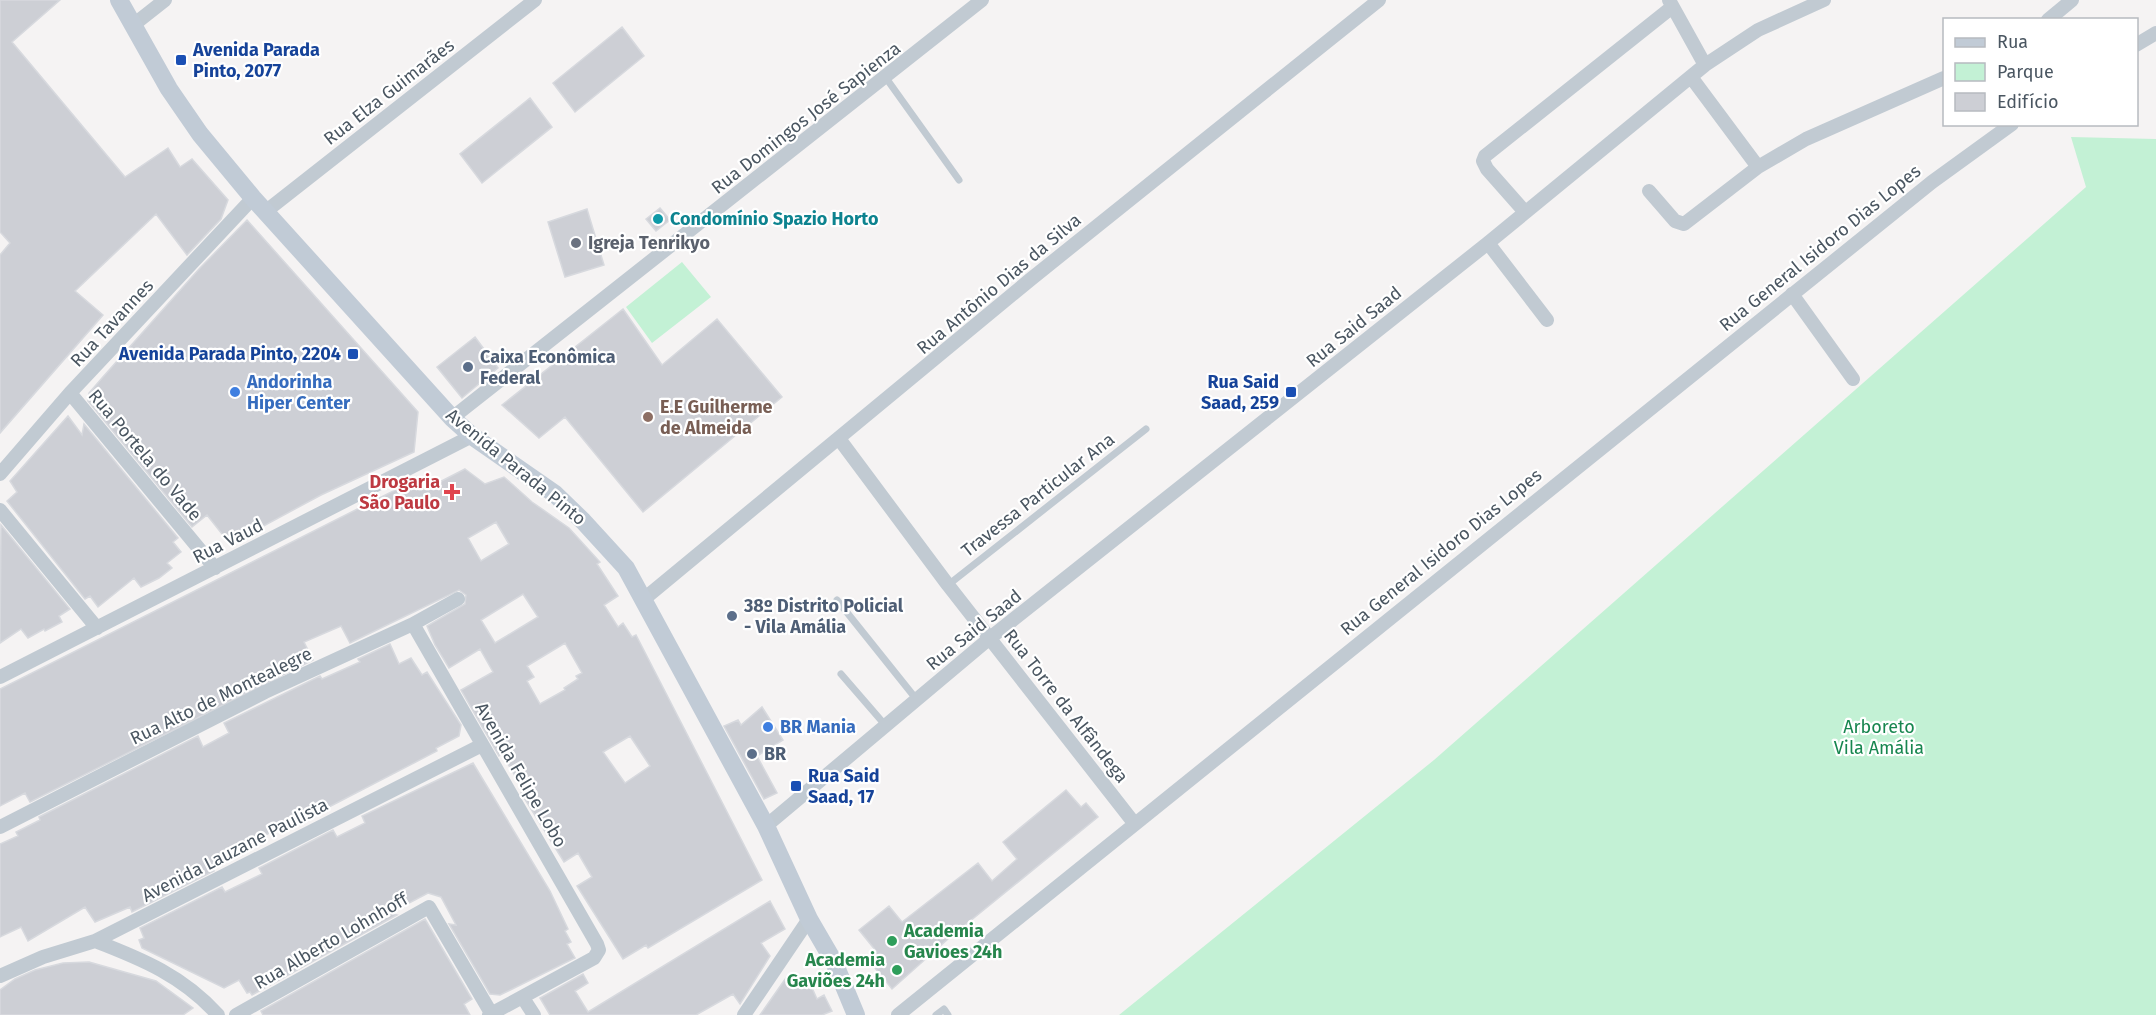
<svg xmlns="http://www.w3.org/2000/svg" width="2156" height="1015" font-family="'Fira Sans',sans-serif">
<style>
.green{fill:#c3f1d5}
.building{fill:#cdcfd5;stroke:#d7d9de;stroke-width:1.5;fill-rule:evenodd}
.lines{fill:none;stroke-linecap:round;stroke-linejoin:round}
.service{stroke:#c1cad2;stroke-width:7}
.minor{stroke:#c1cad2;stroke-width:14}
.secondary{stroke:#c1cbd6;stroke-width:18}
.transit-dot{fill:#1a4fb4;stroke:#fff;stroke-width:2}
.culture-dot{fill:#0f9aa8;stroke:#fff;stroke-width:2}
.worship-dot{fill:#6b7280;stroke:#fff;stroke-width:2}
.service-dot{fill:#5c6f8a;stroke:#fff;stroke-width:2}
.shop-dot{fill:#3f7fe0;stroke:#fff;stroke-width:2}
.education-dot{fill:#8d6e63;stroke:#fff;stroke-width:2}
.health-dot{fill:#e0444e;stroke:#fff;stroke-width:2}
.leisure-dot{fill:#2e9e5b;stroke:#fff;stroke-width:2}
.labels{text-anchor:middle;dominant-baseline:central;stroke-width:4.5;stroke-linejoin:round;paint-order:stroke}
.transit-label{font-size:18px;font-weight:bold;fill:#164399;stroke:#fff;text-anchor:start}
.street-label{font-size:18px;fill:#4a5661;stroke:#fff}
.culture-label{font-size:18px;font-weight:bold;fill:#0d838f;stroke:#fff;text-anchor:start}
.worship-label{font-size:18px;font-weight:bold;fill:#5b616d;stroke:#fff;text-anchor:start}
.service-label{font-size:18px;font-weight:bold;fill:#4e5e75;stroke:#fff;text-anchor:start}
.shop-label{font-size:18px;font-weight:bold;fill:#366cbe;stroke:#fff;text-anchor:start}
.education-label{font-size:18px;font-weight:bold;fill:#785e54;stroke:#fff;text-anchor:start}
.health-label{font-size:18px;font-weight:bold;fill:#be3a42;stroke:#fff;text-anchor:end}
.park-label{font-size:18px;fill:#17864f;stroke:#fff}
.leisure-label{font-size:18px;font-weight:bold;fill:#27864d;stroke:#fff;text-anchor:start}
</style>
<rect width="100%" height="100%" fill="#f5f3f3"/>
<path class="green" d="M 2071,137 L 2156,139 L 2156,1015 L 1119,1015 L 1434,760 L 2086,187 Z
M 682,262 L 711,297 L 652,343 L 626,307 Z"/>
<path class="building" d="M 0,0 L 60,0 L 12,42 L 125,177 L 168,148 L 180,167 L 192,159 L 228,200 L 221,219 L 187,255 L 156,214 L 75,291 L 103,315 L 0,433 L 0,255 L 10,243 L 0,232 Z
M 622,27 L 644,56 L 575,112 L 553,83 Z
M 530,98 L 552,127 L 482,183 L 460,154 Z
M 660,208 L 670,220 L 656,231 L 646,219 Z
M 587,209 L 604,265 L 565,277 L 548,222 Z
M 247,220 L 418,412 L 414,452 L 321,495 L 230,544 L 207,515 L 192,527 L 88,401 L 89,393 L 102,378 L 199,269 Z
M 623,309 L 662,365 L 717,319 L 782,397 L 643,512 L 565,417 L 539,438 L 502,405 Z
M 475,337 L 498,368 L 462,398 L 437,367 Z
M 68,416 L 82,435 L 84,424 L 178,538 L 173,542 L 181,552 L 167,563 L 172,568 L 159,578 L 141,587 L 134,578 L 98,607 L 90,596 L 85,599 L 7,501 L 17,492 L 10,481 Z
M 465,469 L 485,484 L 504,477 L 532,502 L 569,528 L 600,562 L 597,564 L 618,596 L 604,605 L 618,627 L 623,623 L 632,637 L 636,635 L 762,880 L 648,948 L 646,945 L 623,959 L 577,886 L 592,877 L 578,853 L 564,862 L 521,793 L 524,791 L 523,789 L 502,754 L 499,756 L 461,690 L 493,672 L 480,649 L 449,668 L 435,645 L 427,626 L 465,604 L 466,595 L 459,590 L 350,643 L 341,626 L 304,642 L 313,660 L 30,802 L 25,793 L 0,806 L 0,689 L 421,477 L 426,489 ZM 496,522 L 509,544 L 481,561 L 468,538 ZM 523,594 L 538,617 L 495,643 L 481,620 ZM 565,643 L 582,673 L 576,676 L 578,679 L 564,688 L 565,690 L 540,704 L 527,681 L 534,677 L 527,666 ZM 630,736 L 650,766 L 625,783 L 603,752 Z
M 1,525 L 70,609 L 59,616 L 62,622 L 45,631 L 44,629 L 28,638 L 21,629 L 0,643 Z
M 390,644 L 399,664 L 411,658 L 422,675 L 427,672 L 461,725 L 459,736 L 436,748 L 437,751 L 329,807 L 326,802 L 211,865 L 214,871 L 132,912 L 130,907 L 95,922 L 85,907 L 28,941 L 21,927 L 0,937 L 0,844 L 18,836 L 16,832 L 40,820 L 39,817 L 198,736 L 203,747 L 229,733 L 224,723 L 320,676 L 322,679 L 360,662 L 358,659 Z
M 762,707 L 783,740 L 757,756 L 777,793 L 764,799 L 724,726 L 738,720 L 741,725 Z
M 473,763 L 550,891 L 568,929 L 565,931 L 571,942 L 567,944 L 575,958 L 500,995 L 490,994 L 449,924 L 456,925 L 441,897 L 428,893 L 390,913 L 397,915 L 252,995 L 250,992 L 247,993 L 239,980 L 224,988 L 142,948 L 139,940 L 144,938 L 140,928 L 222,887 L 225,892 L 262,874 L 259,868 L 333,830 L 337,837 L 365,823 L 362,816 Z
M 1066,790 L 1081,807 L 1086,803 L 1098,817 L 948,939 L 892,989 L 867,958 L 876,951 L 859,930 L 889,906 L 902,922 L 978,863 L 992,881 L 1017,859 L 1003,842 Z
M 770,901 L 785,929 L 761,943 L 770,956 L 740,1004 L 733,994 L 696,1015 L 550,1015 L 540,998 L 583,974 L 588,983 L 575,991 L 588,1012 Z
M 425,919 L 472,999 L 464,1004 L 470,1015 L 263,1015 L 261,1011 Z
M 89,962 L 156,981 L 193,1008 L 183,1015 L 0,1015 L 0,990 L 15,979 L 35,970 L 63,963 Z
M 788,975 L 794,988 L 809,981 L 817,999 L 824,995 L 832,1011 L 822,1015 L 760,1015 Z"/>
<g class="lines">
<path class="service" d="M 886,78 L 959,180
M 948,585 L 1146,429
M 837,600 L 917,700
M 841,674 L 886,726
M 936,1015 L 944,1009 L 948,1015"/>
<path class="minor" d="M 1669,0 L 1705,65
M 2048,20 L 2072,0
M 132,26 L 165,0
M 2136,45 L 2156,33
M 1691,77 L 1758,167
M 1649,191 L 1675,221 L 1684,224 L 1758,167 L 1806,139 L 1944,78
M 265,212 L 535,0
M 1525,212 L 1487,169 L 1483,161 L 1485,156 L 1671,8
M 1488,243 L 1547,320
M 1792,294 L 1853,379
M 70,393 L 215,568
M 452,418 L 982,0
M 840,440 L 948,585 L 1134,823
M 0,474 L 70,393 L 253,198
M 0,510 L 97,628
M 644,599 L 1031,279 L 1379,0
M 413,624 L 597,944 L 599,950 L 594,958 L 489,1015
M 0,677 L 472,436
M 766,826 L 990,638 L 1488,243 L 1705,65 L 1758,30 L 1824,0
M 0,827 L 265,692 L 413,624 L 458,599
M 95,941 C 142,959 183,976 218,1015
M 0,976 L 43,957 L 95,941 L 482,745
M 523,998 L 534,1015
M 236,1015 L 429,907 L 491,1013
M 744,1015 L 809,919
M 898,1015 L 1932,182 L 2012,124"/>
<path class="secondary" d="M 119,0 L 169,89 L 200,134 L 253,198 L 452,418 L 472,436 L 555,494 L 583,521 L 626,568 L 766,826 L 809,919 L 834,962 L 856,1015"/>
</g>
<g class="transit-dot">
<rect x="175" y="54" width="12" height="12" rx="3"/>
<rect x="347" y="348" width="12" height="12" rx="3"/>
<rect x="1285" y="386" width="12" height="12" rx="3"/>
<rect x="790" y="780" width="12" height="12" rx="3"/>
</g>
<circle class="culture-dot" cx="658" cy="219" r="6"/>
<circle class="worship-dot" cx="576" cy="243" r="6"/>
<g class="service-dot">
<circle cx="468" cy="367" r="6"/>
<circle cx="732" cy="616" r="6"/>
<circle cx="752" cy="754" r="6"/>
</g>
<g class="shop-dot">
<circle cx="235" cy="392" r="6"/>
<circle cx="768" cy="727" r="6"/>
</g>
<circle class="education-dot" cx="648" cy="417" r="6"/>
<path class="health-dot" d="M449 483h6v6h6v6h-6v6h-6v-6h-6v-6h6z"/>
<g class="leisure-dot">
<circle cx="892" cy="941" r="6"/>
<circle cx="897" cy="970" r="6"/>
</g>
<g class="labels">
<g class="transit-label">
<text x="193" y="50">Avenida Parada<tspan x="193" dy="21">Pinto, 2077</tspan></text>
<text x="341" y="354" text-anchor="end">Avenida Parada Pinto, 2204</text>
<text x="1279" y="382" text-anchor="end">Rua Said<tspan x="1279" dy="21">Saad, 259</tspan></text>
<text x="808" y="776">Rua Said<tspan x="808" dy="21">Saad, 17</tspan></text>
</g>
<g class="street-label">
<text transform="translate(389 92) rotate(-38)">Rua Elza Guimarães</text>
<text transform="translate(806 118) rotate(-38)">Rua Domingos José Sapienza</text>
<text transform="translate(1820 248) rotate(-39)">Rua General Isidoro Dias Lopes</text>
<text transform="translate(999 284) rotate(-40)">Rua Antônio Dias da Silva</text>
<text transform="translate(112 323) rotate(-47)">Rua Tavannes</text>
<text transform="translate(1354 327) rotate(-39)">Rua Said Saad</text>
<text transform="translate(145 455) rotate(50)">Rua Portela do Vade</text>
<text transform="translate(516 467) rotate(39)">Avenida Parada Pinto</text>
<text transform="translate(1038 495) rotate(-38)">Travessa Particular Ana</text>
<text transform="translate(228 541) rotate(-27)">Rua Vaud</text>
<text transform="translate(1441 552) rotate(-39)">Rua General Isidoro Dias Lopes</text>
<text transform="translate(974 630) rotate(-39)">Rua Said Saad</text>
<text transform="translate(221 696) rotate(-26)">Rua Alto de Montealegre</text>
<text transform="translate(1066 706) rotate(52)">Rua Torre da Alfândega</text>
<text transform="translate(521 775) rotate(60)">Avenida Felipe Lobo</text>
<text transform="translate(235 850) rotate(-27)">Avenida Lauzane Paulista</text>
<text transform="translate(331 941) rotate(-30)">Rua Alberto Lohnhoff</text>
</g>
<g class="culture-label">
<text x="670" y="219">Condomínio Spazio Horto</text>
</g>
<g class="worship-label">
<text x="588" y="243">Igreja Tenrikyo</text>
</g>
<g class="service-label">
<text x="480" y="357">Caixa Econômica<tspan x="480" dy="21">Federal</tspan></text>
<text x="744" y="606">38º Distrito Policial<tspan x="744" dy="21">- Vila Amália</tspan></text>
<text x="764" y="754">BR</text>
</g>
<g class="shop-label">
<text x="247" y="382">Andorinha<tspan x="247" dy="21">Hiper Center</tspan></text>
<text x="780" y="727">BR Mania</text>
</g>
<g class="education-label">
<text x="660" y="407">E.E Guilherme<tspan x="660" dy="21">de Almeida</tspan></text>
</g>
<g class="health-label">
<text x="440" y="482">Drogaria<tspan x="440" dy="21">São Paulo</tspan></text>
</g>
<g class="park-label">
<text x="1879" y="727">Arboreto<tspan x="1879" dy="21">Vila Amália</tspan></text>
</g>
<g class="leisure-label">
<text x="904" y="931">Academia<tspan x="904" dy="21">Gavioes 24h</tspan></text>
<text x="885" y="960" text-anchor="end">Academia<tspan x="885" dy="21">Gaviões 24h</tspan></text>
</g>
</g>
<rect x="1943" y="18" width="195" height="108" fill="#ffffff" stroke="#b7bbc0" stroke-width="1.5"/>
<rect x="1955" y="38" width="30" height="9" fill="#c1cbd6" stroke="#b7bbc0" stroke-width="1.5"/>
<text x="1997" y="48" font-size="18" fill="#4a5661">Rua</text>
<rect x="1955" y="63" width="30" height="18" fill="#c3f1d5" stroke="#b7bbc0" stroke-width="1.5"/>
<text x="1997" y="78" font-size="18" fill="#4a5661">Parque</text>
<rect x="1955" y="93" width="30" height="18" fill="#cdcfd5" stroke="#b7bbc0" stroke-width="1.5"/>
<text x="1997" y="108" font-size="18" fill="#4a5661">Edifício</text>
</svg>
